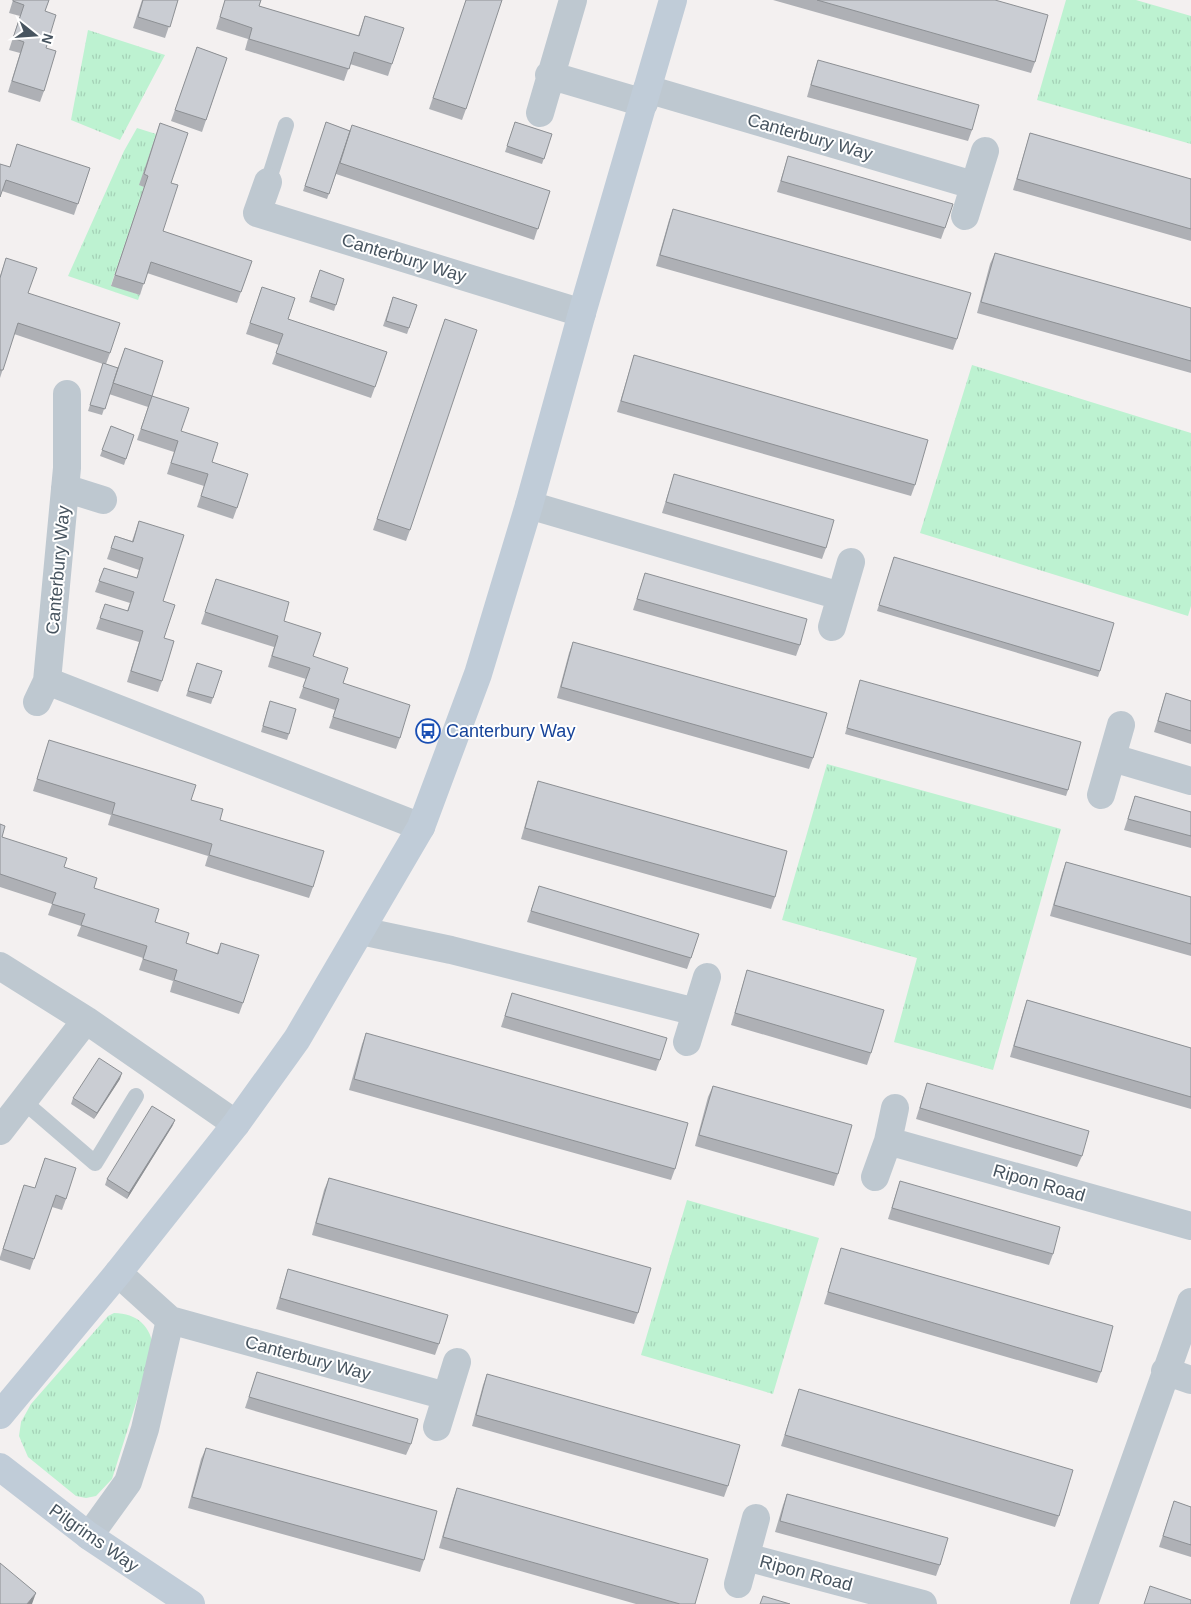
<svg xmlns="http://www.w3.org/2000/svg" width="1191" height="1604" font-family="Helvetica,sans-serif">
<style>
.grass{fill:url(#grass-tufts)}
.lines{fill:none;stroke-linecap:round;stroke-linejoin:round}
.lane{stroke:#bec8d0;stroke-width:16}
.street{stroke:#bec8d0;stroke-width:28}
.secondary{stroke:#c0ccd8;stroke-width:28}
.wall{fill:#aeb0b5}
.shaded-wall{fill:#8d9094}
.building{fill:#cacdd3;stroke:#8d9094}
.labels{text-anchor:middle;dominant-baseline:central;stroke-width:4;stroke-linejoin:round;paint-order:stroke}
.street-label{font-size:18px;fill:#47545f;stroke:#fff}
.transit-label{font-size:18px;fill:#164399;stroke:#fff;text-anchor:start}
</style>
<defs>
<pattern id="grass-tufts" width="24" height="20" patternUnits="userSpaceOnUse" patternTransform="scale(1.25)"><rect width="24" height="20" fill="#bdf2d1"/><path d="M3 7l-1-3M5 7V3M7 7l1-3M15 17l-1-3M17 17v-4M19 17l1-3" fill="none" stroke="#a4d1b6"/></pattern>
</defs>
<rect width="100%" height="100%" fill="#f3f0f0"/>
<path class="grass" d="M 1066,0 L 1136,0 L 1191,16 L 1191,144 L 1037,100 Z
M 88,30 L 165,55 L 120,140 L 71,120 Z
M 137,128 L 156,134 L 140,185 L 144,187 L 111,285 L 140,295 L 138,300 L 68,276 L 124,151 Z
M 972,365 L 1191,433 L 1191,606 L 1188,616 L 920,533 Z
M 827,764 L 1061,829 L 993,1070 L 894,1042 L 917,958 L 782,920 Z
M 687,1200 L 819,1238 L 773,1394 L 641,1355 Z
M 114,1313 C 137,1313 152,1327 153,1349 L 112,1479 L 96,1496 L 86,1498 L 76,1496 L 28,1457 L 19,1436 L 21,1422 L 31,1404 L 108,1316 Z"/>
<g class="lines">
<path class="lane" d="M 268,182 L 286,125
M 23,1101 L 95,1163 L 136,1096"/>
<path class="street" d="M 549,75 L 644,103
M 647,89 L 973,185
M 540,113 L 573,0
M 268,182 L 257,213 L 582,313
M 965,216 L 985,151
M 65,488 L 103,500
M 529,505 L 840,596
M 832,627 L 851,562
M 47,681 L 67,468 L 67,394
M 37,702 L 47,681 L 421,827
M 1113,758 L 1191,781
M 1101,795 L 1121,725
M 361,931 L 451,950 L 696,1012
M 0,966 L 86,1020 L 236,1124
M 687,1042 L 707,977
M 0,1131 L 86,1020
M 888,1141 L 1191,1226
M 875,1177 L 888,1141 L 895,1108
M 118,1273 L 170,1320 L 446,1396
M 1165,1371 L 1191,1380
M 437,1427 L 457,1362
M 89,1536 L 128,1482 L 145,1429 L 170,1320
M 746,1557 L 923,1604
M 738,1584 L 756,1518
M 1084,1604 L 1191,1302"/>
<path class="secondary" d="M 0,1415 L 118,1273 L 236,1124 L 297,1039 L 421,827 L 478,674 L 529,505 L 582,313 L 673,0
M 0,1467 L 89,1536 L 191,1604"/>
</g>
<path class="wall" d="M 13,0 L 49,0 L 45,11 L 46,48 L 44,91 L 40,102 L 8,92 L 20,53 L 9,50 L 20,16 L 9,13 Z
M 142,0 L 178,0 L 165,38 L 133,28 Z
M 225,0 L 261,0 L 259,6 L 358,36 L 365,16 L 392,64 L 388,76 L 350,64 L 344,81 L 245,50 L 248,39 L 216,29 Z
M 466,0 L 466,109 L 462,120 L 429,109 Z
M 773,0 L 995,0 L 1035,62 L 1031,73 Z
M 197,47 L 227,58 L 202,132 L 171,121 Z
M 818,60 L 972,130 L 968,141 L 807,97 L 814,72 Z
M 326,122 L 350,131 L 550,191 L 534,240 L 336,174 L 327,199 L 303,191 Z
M 515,122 L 552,134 L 542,164 L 505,152 Z
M 160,123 L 171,183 L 163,231 L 252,261 L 237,303 L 147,273 L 140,295 L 111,286 L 144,187 L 139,185 Z
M 1030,133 L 1191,179 L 1191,241 L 1013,190 Z
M 788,156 L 945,228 L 941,239 L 777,192 Z
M 9,167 L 90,168 L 74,215 L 2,191 Z
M 673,209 L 957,339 L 953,350 L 656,266 L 669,220 Z
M 995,253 L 1191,308 L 1191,373 L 977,313 L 990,264 Z
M 6,258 L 28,293 L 110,353 L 106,364 L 118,368 L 102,415 L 88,411 L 103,364 L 14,334 L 0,378 L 0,276 Z
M 320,270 L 344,279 L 334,311 L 309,302 Z
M 262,287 L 288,319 L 375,387 L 371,398 L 272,364 L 279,345 L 246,334 Z
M 393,297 L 417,305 L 407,334 L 383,326 Z
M 445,319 L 410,530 L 406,541 L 373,530 Z
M 125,348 L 152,396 L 181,431 L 212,462 L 237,508 L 233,519 L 197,507 L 204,486 L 167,474 L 174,452 L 137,440 L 148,407 L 109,394 Z
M 634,355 L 915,485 L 911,496 L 617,412 Z
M 111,426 L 134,435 L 124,465 L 100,456 Z
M 674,474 L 826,548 L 822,559 L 662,513 Z
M 139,521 L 163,601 L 164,638 L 162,681 L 158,692 L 127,682 L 139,642 L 96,629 L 105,604 L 127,611 L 130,603 L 95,592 L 104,568 L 137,578 L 139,570 L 107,559 L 115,536 L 132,541 Z
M 894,557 L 1100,671 L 1098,677 L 877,611 Z
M 645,573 L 800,645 L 796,656 L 633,610 Z
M 216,579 L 284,621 L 313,656 L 343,683 L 400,738 L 396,749 L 329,728 L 335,710 L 299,698 L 306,679 L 268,667 L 274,647 L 201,624 Z
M 573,642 L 813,758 L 809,769 L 557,698 L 569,653 Z
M 195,669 L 213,698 L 211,704 L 186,696 Z
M 860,680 L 1068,790 L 1066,796 L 845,734 Z
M 1166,693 L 1191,701 L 1191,744 L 1154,732 Z
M 268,707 L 289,734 L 287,740 L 261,732 Z
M 49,740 L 191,800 L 313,887 L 309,898 L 205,866 L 208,856 L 108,825 L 111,815 L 33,791 Z
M 538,781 L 775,897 L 771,909 L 521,839 L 534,793 Z
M 1135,796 L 1191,812 L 1191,848 L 1124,830 Z
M 0,824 L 2,837 L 64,867 L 94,888 L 155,922 L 186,943 L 217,953 L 221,943 L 243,1003 L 239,1014 L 170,992 L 173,981 L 139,970 L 143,958 L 77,936 L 81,926 L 48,915 L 52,904 L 0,887 Z
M 1066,862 L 1191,897 L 1191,956 L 1050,916 L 1062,873 Z
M 539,886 L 691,958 L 687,969 L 527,922 Z
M 747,970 L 871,1053 L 867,1065 L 731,1025 Z
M 512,993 L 660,1060 L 656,1071 L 501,1027 Z
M 1027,1000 L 1191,1048 L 1191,1109 L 1010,1057 L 1023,1012 Z
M 366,1033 L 675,1169 L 671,1180 L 349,1090 L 362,1044 Z
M 120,1079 L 94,1119 L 71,1104 L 73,1098 Z
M 927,1083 L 1082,1156 L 1077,1167 L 916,1119 Z
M 713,1086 L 838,1174 L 834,1186 L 695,1146 L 708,1097 Z
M 173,1125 L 127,1199 L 105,1185 L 107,1179 Z
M 45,1158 L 66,1199 L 62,1210 L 52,1207 L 30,1270 L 0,1260 L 0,1257 L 20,1196 L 35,1188 Z
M 329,1178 L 638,1313 L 634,1324 L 312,1235 L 324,1190 Z
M 900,1181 L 1053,1254 L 1049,1265 L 888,1219 Z
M 841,1248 L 1101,1372 L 1097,1383 L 824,1304 Z
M 288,1269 L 439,1344 L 435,1355 L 276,1309 Z
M 257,1372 L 411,1444 L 406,1455 L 245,1408 Z
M 487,1374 L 728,1486 L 724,1497 L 472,1426 L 483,1385 Z
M 799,1389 L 1059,1516 L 1055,1527 L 781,1446 Z
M 206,1448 L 424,1560 L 420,1572 L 188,1508 L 201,1459 Z
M 457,1488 L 695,1604 L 636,1604 L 439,1548 L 453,1499 Z
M 787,1494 L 940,1565 L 936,1576 L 775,1532 L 783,1505 Z
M 1174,1501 L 1191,1507 L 1191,1557 L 1159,1547 Z"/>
<path class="shaded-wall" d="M 122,1073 L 120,1079 L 94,1119 L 97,1113 Z
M 175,1120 L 173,1125 L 127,1199 L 129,1193 Z
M 36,1593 L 32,1604 L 27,1604 Z"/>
<path class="building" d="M 13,0 L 49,0 L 45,11 L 56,15 L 46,48 L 56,51 L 44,91 L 12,81 L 24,42 L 13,38 L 24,5 L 13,1 Z
M 143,0 L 178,0 L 170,27 L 138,17 Z
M 225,0 L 261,0 L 259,6 L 359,36 L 365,16 L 404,28 L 392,64 L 354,52 L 349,69 L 249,39 L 252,28 L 220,17 Z
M 466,0 L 502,0 L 466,109 L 433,98 Z
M 817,0 L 995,0 L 1048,15 L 1035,62 Z
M 197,47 L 227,58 L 206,120 L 175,110 Z
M 818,60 L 979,105 L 972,130 L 811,85 Z
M 326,122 L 350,131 L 329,194 L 305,186 Z
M 515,122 L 552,134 L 544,159 L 507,146 Z
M 160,123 L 188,133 L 171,183 L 178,185 L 163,231 L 252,261 L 241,292 L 151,262 L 144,284 L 115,275 L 148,176 L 144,174 Z
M 352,125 L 550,191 L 538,229 L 340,163 Z
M 1030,133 L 1191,179 L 1191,229 L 1017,179 Z
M 17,144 L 90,168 L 78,204 L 6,180 L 0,197 L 0,164 L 10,167 Z
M 788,156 L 953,204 L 945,228 L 781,181 Z
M 673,209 L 971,293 L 957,339 L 660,255 Z
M 995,253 L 1191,308 L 1191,361 L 981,302 Z
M 6,258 L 37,268 L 28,293 L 120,323 L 110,353 L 18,323 L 3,370 L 0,370 L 0,278 Z
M 320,270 L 344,279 L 336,305 L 311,297 Z
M 262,287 L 295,298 L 288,319 L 387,352 L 375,387 L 276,353 L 283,334 L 250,323 Z
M 393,297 L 417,305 L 409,328 L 386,321 Z
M 445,319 L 477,330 L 410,530 L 377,519 Z
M 125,348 L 163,361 L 152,396 L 113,383 Z
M 634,355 L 928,440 L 915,485 L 621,401 Z
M 103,363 L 118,368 L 105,409 L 90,405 Z
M 152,396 L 189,408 L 181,431 L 218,443 L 212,462 L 248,474 L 237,508 L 201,496 L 208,474 L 171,463 L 178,441 L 141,429 Z
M 111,426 L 134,435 L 126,459 L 102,450 Z
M 674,474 L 834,520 L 826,548 L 666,502 Z
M 139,521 L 184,535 L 163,601 L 175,605 L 164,638 L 174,641 L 162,681 L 131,671 L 143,631 L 100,618 L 105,604 L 128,611 L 134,592 L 99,581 L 104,568 L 137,578 L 143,558 L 111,548 L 115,536 L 133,542 Z
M 894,557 L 1114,623 L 1100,671 L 879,605 Z
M 645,573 L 807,619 L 800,645 L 637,599 Z
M 216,579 L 289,602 L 284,621 L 321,633 L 313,656 L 348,668 L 343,683 L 410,705 L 400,738 L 333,717 L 339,699 L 303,687 L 310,668 L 272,656 L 278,636 L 205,612 Z
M 573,642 L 827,713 L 813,758 L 561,687 Z
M 197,663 L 222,671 L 213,698 L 188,691 Z
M 860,680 L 1081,742 L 1068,790 L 847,728 Z
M 1166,693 L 1191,701 L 1191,731 L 1158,721 Z
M 270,701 L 296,709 L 289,734 L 263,726 Z
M 49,740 L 196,785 L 191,800 L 223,809 L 220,820 L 324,851 L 313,887 L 209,855 L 212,844 L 112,814 L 115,803 L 37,779 Z
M 538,781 L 787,851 L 775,897 L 525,828 Z
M 1135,796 L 1191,812 L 1191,836 L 1128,819 Z
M 0,824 L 5,826 L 2,837 L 67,858 L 64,867 L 97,878 L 94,888 L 159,909 L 155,922 L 189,933 L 186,943 L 218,954 L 221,943 L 259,955 L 243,1003 L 174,980 L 177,970 L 143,959 L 147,946 L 81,925 L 85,914 L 52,904 L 56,893 L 0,874 Z
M 1066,862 L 1191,897 L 1191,944 L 1054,905 Z
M 539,886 L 699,934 L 691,958 L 531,911 Z
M 747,970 L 884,1010 L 871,1053 L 735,1013 Z
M 512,993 L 667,1038 L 660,1060 L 505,1016 Z
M 1027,1000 L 1191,1048 L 1191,1097 L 1014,1046 Z
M 366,1033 L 688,1123 L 675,1169 L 354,1079 Z
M 99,1058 L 122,1073 L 97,1113 L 73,1098 Z
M 927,1083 L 1089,1131 L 1082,1156 L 920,1108 Z
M 713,1086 L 852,1125 L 838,1174 L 699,1135 Z
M 152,1106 L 175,1120 L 129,1193 L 107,1179 Z
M 45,1158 L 76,1168 L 66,1199 L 56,1195 L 34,1259 L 3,1249 L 24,1185 L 35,1188 Z
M 329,1178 L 651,1268 L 638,1313 L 316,1223 Z
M 900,1181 L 1060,1227 L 1053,1254 L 892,1208 Z
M 841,1248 L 1113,1326 L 1101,1372 L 828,1292 Z
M 288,1269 L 448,1315 L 439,1344 L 280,1298 Z
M 257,1372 L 418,1419 L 411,1444 L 249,1397 Z
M 487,1374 L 740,1445 L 728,1486 L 476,1415 Z
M 799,1389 L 1073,1470 L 1059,1516 L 785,1435 Z
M 206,1448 L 437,1511 L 424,1560 L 192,1497 Z
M 457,1488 L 708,1559 L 695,1604 L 680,1604 L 443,1537 Z
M 787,1494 L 948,1538 L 940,1565 L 780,1521 Z
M 1174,1501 L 1191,1507 L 1191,1545 L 1163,1536 Z
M 0,1563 L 36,1593 L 27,1604 L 0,1604 Z
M 1150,1586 L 1191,1600 L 1191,1604 L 1144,1604 Z
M 763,1596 L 790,1604 L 760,1604 Z"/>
<defs>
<g id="bus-ring" transform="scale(1.25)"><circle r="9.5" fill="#fff" stroke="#1a4fb4" stroke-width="1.5"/><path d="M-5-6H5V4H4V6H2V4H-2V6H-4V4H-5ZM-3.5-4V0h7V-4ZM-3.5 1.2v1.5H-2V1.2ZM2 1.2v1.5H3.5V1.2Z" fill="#1a4fb4"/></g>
</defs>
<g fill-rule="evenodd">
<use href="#bus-ring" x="428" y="731"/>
</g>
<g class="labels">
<g class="street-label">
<text transform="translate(810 137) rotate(16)">Canterbury Way</text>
<text transform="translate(404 258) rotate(17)">Canterbury Way</text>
<text transform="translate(58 570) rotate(-85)">Canterbury Way</text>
<text transform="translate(1039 1183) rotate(16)">Ripon Road</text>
<text transform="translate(308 1358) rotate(15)">Canterbury Way</text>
<text transform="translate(94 1538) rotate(35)">Pilgrims Way</text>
<text transform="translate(806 1573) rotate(15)">Ripon Road</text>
</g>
<g class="transit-label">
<text x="446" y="731">Canterbury Way</text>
</g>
</g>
<g transform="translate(35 35) rotate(107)" stroke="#ffffff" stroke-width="4" paint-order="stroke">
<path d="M0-4L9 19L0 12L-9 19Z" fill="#47545f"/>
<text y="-8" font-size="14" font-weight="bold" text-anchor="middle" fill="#47545f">N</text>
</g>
</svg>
